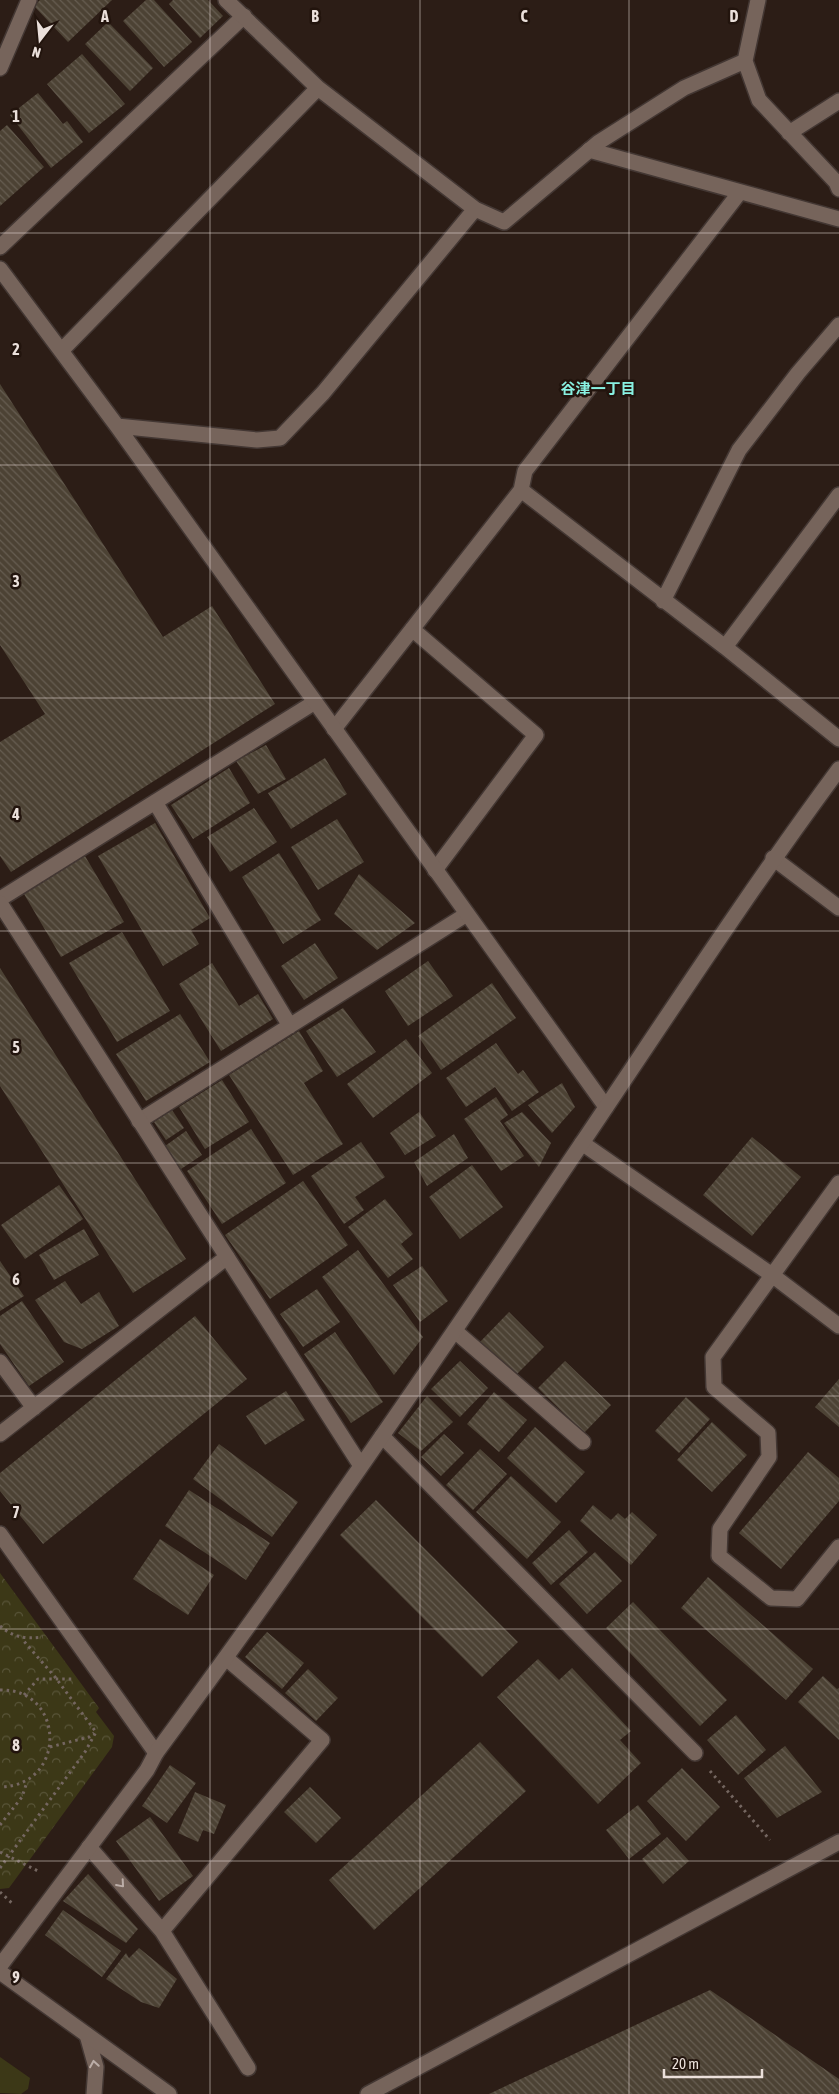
<svg xmlns="http://www.w3.org/2000/svg" width="839" height="2094" font-family="'Asap Condensed','Noto Sans JP',sans-serif">
<style>
.grass{fill:#3c3817}
.forest{fill:url(#forest-crowns)}
.building{fill:url(#building-back-hatch)}
.lines{fill:none;stroke-linecap:round;stroke-linejoin:round}
.lane-casing{stroke:#433733;stroke-width:18}
.street-casing{stroke:#433733;stroke-width:18}
.secondary-casing{stroke:#433733;stroke-width:18}
.path{stroke:#746660;stroke-width:3;stroke-dasharray:2.5 4;stroke-linecap:butt}
.lane{stroke:#76645b;stroke-width:15}
.street{stroke:#76645b;stroke-width:15}
.secondary{stroke:#76645b;stroke-width:15}
.oneway{stroke:#bcaea8}
.grid{fill:none;stroke:#ebe0db;stroke-width:1;stroke-opacity:0.55}
.labels{text-anchor:middle;dominant-baseline:central;stroke-width:5;stroke-linejoin:round;paint-order:stroke}
.neighbourhood-label{font-size:15px;font-weight:bold;fill:#88f0e1;stroke:#22140d}
.grid-label{font-size:16px;text-anchor:middle;font-weight:bold;fill:#ebe0db;stroke:#22140d;stroke-width:5;stroke-linejoin:round;paint-order:stroke}
</style>
<defs>
<pattern id="forest-crowns" width="20" height="18" patternUnits="userSpaceOnUse" patternTransform="scale(1.25)"><rect width="20" height="18" fill="#3c3817"/><path d="M2 6a3 3 0 1 1 6 0M12 15a3 3 0 1 1 6 0" fill="none" stroke="#585438"/></pattern>
<pattern id="building-back-hatch" width="6" height="6" patternUnits="userSpaceOnUse" patternTransform="scale(1.25)"><rect width="6" height="6" fill="#4c4234"/><path d="M-1 5l2 2M0 0l6 6M5-1l2 2" fill="none" stroke="#665d51"/></pattern>
</defs>
<rect width="100%" height="100%" fill="#2c1d16"/>
<path class="grass" d="M 0,2057 L 30,2078 L 28,2089 L 21,2094 L 0,2093 Z"/>
<path class="forest" d="M 0,1573 L 99,1708 L 96,1712 L 114,1736 L 112,1747 L 9,1888 L 0,1889 Z"/>
<path class="building" d="M 40,0 L 112,0 L 68,42 L 34,6 Z
M 146,0 L 154,0 L 192,42 L 164,67 L 123,21 Z
M 173,0 L 208,0 L 223,16 L 200,38 L 169,4 Z
M 108,22 L 153,68 L 130,91 L 85,44 Z
M 82,54 L 125,104 L 89,133 L 47,84 Z
M 38,93 L 63,124 L 67,121 L 83,142 L 51,168 L 10,115 Z
M 7,125 L 44,167 L 0,206 L 0,131 Z
M 0,384 L 163,637 L 212,606 L 275,704 L 11,872 L 0,856 L 0,742 L 45,714 L 0,645 Z
M 266,745 L 286,779 L 258,794 L 236,761 Z
M 325,758 L 347,794 L 291,829 L 268,793 Z
M 229,768 L 250,803 L 193,839 L 171,805 Z
M 254,808 L 277,842 L 230,872 L 207,837 Z
M 337,819 L 364,862 L 318,890 L 291,847 Z
M 155,823 L 210,918 L 191,930 L 199,944 L 163,966 L 98,856 Z
M 279,853 L 321,920 L 283,944 L 242,877 Z
M 85,856 L 124,922 L 61,957 L 24,894 Z
M 359,874 L 415,923 L 377,950 L 334,914 Z
M 122,932 L 170,1011 L 117,1042 L 69,963 Z
M 315,943 L 338,978 L 304,1000 L 281,966 Z
M 428,961 L 453,996 L 408,1026 L 385,991 Z
M 212,963 L 239,1006 L 258,994 L 273,1019 L 221,1051 L 179,984 Z
M 0,968 L 186,1259 L 133,1293 L 0,1086 Z
M 492,983 L 516,1018 L 441,1070 L 418,1036 Z
M 343,1008 L 376,1052 L 337,1077 L 306,1031 Z
M 180,1014 L 210,1062 L 146,1101 L 116,1054 Z
M 299,1031 L 323,1071 L 304,1083 L 343,1144 L 293,1175 L 229,1075 Z
M 406,1039 L 432,1073 L 373,1118 L 347,1084 Z
M 496,1043 L 518,1074 L 523,1070 L 539,1092 L 512,1111 L 495,1087 L 466,1107 L 446,1078 Z
M 222,1080 L 249,1122 L 205,1149 L 179,1107 Z
M 562,1083 L 575,1107 L 552,1133 L 528,1105 Z
M 496,1097 L 508,1115 L 500,1121 L 524,1156 L 501,1171 L 464,1119 Z
M 172,1110 L 184,1128 L 166,1140 L 154,1122 Z
M 419,1112 L 436,1136 L 405,1155 L 390,1133 Z
M 522,1112 L 551,1143 L 539,1167 L 504,1123 Z
M 251,1129 L 286,1183 L 222,1224 L 187,1171 Z
M 186,1131 L 202,1155 L 181,1169 L 165,1146 Z
M 454,1134 L 468,1158 L 427,1186 L 414,1162 Z
M 752,1137 L 801,1177 L 752,1236 L 703,1195 Z
M 361,1142 L 385,1177 L 355,1197 L 364,1210 L 344,1224 L 311,1176 Z
M 472,1165 L 503,1207 L 460,1239 L 429,1197 Z
M 303,1181 L 348,1245 L 270,1299 L 225,1235 Z
M 59,1185 L 83,1219 L 25,1259 L 1,1225 Z
M 385,1199 L 413,1234 L 401,1244 L 413,1259 L 388,1278 L 348,1227 Z
M 84,1229 L 99,1255 L 54,1280 L 39,1255 Z
M 358,1250 L 423,1337 L 394,1375 L 322,1277 Z
M 0,1261 L 24,1296 L 0,1311 Z
M 422,1266 L 448,1301 L 420,1322 L 393,1285 Z
M 65,1281 L 81,1304 L 99,1292 L 119,1326 L 82,1349 L 64,1342 L 35,1300 Z
M 317,1289 L 340,1322 L 303,1347 L 280,1314 Z
M 22,1301 L 64,1362 L 29,1386 L 0,1344 L 0,1316 Z
M 509,1312 L 544,1347 L 515,1376 L 480,1342 Z
M 195,1316 L 247,1379 L 43,1544 L 0,1491 L 0,1473 Z
M 335,1332 L 383,1402 L 351,1423 L 304,1354 Z
M 460,1361 L 488,1388 L 460,1417 L 431,1389 Z
M 565,1361 L 611,1405 L 584,1433 L 538,1388 Z
M 839,1379 L 839,1427 L 815,1407 Z
M 286,1391 L 305,1420 L 265,1445 L 246,1416 Z
M 494,1392 L 527,1420 L 499,1452 L 467,1424 Z
M 427,1396 L 453,1422 L 421,1451 L 398,1433 Z
M 686,1397 L 710,1419 L 679,1453 L 655,1431 Z
M 712,1422 L 747,1455 L 712,1492 L 677,1460 Z
M 535,1427 L 585,1472 L 556,1503 L 507,1458 Z
M 444,1434 L 464,1453 L 441,1476 L 421,1457 Z
M 219,1444 L 298,1502 L 272,1537 L 193,1479 Z
M 480,1449 L 507,1474 L 473,1510 L 446,1485 Z
M 808,1452 L 839,1478 L 839,1501 L 781,1569 L 739,1533 Z
M 511,1476 L 561,1522 L 527,1559 L 476,1512 Z
M 189,1490 L 270,1543 L 246,1580 L 165,1526 Z
M 376,1500 L 518,1642 L 482,1677 L 340,1535 Z
M 593,1505 L 611,1520 L 618,1513 L 625,1519 L 632,1512 L 657,1535 L 631,1565 L 580,1521 Z
M 569,1530 L 588,1552 L 551,1585 L 532,1563 Z
M 160,1539 L 214,1575 L 188,1615 L 133,1579 Z
M 595,1552 L 622,1581 L 587,1614 L 559,1584 Z
M 708,1577 L 813,1669 L 786,1700 L 681,1608 Z
M 633,1602 L 727,1700 L 700,1726 L 606,1628 Z
M 267,1632 L 304,1663 L 282,1689 L 245,1657 Z
M 538,1659 L 559,1680 L 572,1668 L 631,1731 L 620,1740 L 641,1763 L 598,1804 L 497,1697 Z
M 308,1669 L 338,1698 L 316,1721 L 285,1693 Z
M 823,1676 L 837,1689 L 839,1688 L 839,1740 L 798,1702 Z
M 736,1715 L 766,1750 L 738,1775 L 707,1740 Z
M 480,1742 L 526,1791 L 374,1930 L 329,1880 Z
M 785,1746 L 822,1792 L 777,1818 L 744,1778 Z
M 170,1765 L 196,1783 L 167,1823 L 142,1806 Z
M 682,1768 L 720,1807 L 686,1841 L 647,1801 Z
M 310,1787 L 341,1818 L 316,1843 L 284,1812 Z
M 195,1792 L 226,1805 L 214,1834 L 203,1830 L 198,1842 L 178,1833 Z
M 638,1805 L 661,1834 L 629,1859 L 606,1830 Z
M 150,1817 L 193,1876 L 159,1901 L 116,1841 Z
M 667,1837 L 689,1861 L 663,1884 L 642,1859 Z
M 88,1874 L 138,1929 L 126,1943 L 63,1901 Z
M 63,1910 L 121,1951 L 102,1977 L 45,1935 Z
M 139,1948 L 177,1979 L 159,2008 L 141,2002 L 106,1979 L 126,1953 L 129,1958 Z
M 710,1990 L 839,2079 L 839,2094 L 489,2094 Z"/>
<g class="lines">
<g class="lane-casing">
<path id="lane" d="M 589,150 L 839,219
M 0,247 L 244,16
M 521,490 L 725,647 L 839,739
M 663,601 L 739,450 L 798,373 L 839,325
M 412,629 L 536,735 L 435,870
M 725,647 L 839,495
M 334,729 L 521,490 L 525,471 L 740,192
M 155,802 L 290,1026
M 0,899 L 315,702
M 139,1121 L 467,914
M 455,1331 L 583,1442
M 0,1362 L 34,1408
M 0,1434 L 227,1257
M 382,1436 L 695,1753
M 89,1847 L 162,1931 L 248,2068
M 162,1931 L 322,1740 L 226,1658"/>
</g>
<g class="street-casing">
<path id="street" d="M 226,0 L 318,88 L 475,209 L 504,222 L 599,142 L 684,88 L 745,61
M 758,0 L 745,61 L 759,100 L 836,182 L 839,189
M 0,68 L 29,0
M 789,133 L 839,101
M 0,269 L 117,426 L 606,1107
M 62,350 L 318,88
M 117,426 L 257,440 L 280,438 L 323,393 L 475,209
M 773,858 L 839,908
M 582,1143 L 772,1275 L 839,1326
M 839,1183 L 713,1357 L 714,1387 L 768,1433 L 769,1457 L 720,1529 L 719,1556 L 771,1598 L 797,1599 L 839,1547
M 0,1534 L 156,1753
M 87,2035 L 96,2067 L 94,2094"/>
</g>
<g class="secondary-casing">
<path id="secondary" d="M 0,903 L 361,1466
M 0,1966 L 147,1770 L 156,1753 C 303,1554 442,1350 580,1146 C 665,1020 748,892 839,769
M 0,1972 L 169,2094
M 368,2094 L 839,1842"/>
</g>
<path class="path" d="M 0,1626 C 14,1638 25,1639 43,1637
M 0,1690 C 65,1688 68,1786 0,1787
M 24,1695 L 38,1679 L 73,1679
M 50,1747 L 89,1737 L 94,1733
M 710,1771 L 770,1840
M 0,1825 L 22,1797 L 27,1782
M 0,1852 L 40,1872
M 0,1868 L 85,1752 L 96,1732 L 55,1677 L 22,1639
M 0,1892 L 14,1905"/>
<use href="#lane" class="lane"/>
<use href="#street" class="street"/>
<use href="#secondary" class="secondary"/>
</g>
<defs><path id="oneway-chevron" d="M-2-3.5L2.5 0L-2 3.5" fill="none" stroke-width="1.6" stroke-linecap="round" stroke-linejoin="round" transform="scale(1.25)"/></defs>
<g class="oneway">
<use href="#oneway-chevron" transform="translate(121 1884) rotate(49)"/>
<use href="#oneway-chevron" transform="translate(94 2064) rotate(-99)"/>
</g>
<path class="grid" d="M 210,0 L 210,2094M 420,0 L 420,2094M 629,0 L 629,2094M 0,233 L 839,233M 0,465 L 839,465M 0,698 L 839,698M 0,931 L 839,931M 0,1163 L 839,1163M 0,1396 L 839,1396M 0,1629 L 839,1629M 0,1861 L 839,1861"/>
<g class="labels">
<g class="neighbourhood-label">
<text x="598" y="388">谷津一丁目</text>
</g>
</g>
<g class="grid-label">
<text x="105" y="22">A</text>
<text x="315" y="22">B</text>
<text x="524" y="22">C</text>
<text x="734" y="22">D</text>
<text x="16" y="122">1</text>
<text x="16" y="355">2</text>
<text x="16" y="587">3</text>
<text x="16" y="820">4</text>
<text x="16" y="1053">5</text>
<text x="16" y="1285">6</text>
<text x="16" y="1518">7</text>
<text x="16" y="1751">8</text>
<text x="16" y="1983">9</text>
</g>
<g transform="translate(40 40) rotate(196)" stroke="#22140d" stroke-width="4" paint-order="stroke">
<path d="M0-4L9 19L0 12L-9 19Z" fill="#ebe0db"/>
<text y="-8" font-size="14" font-weight="bold" text-anchor="middle" fill="#ebe0db">N</text>
</g>
<path d="M664 2069v8h98v-8" fill="none" stroke="#ebe0db" stroke-width="2.5"/>
<text x="672" y="2069" font-size="15" fill="#ebe0db" stroke="#22140d" stroke-width="4" paint-order="stroke">20 m</text>
</svg>
